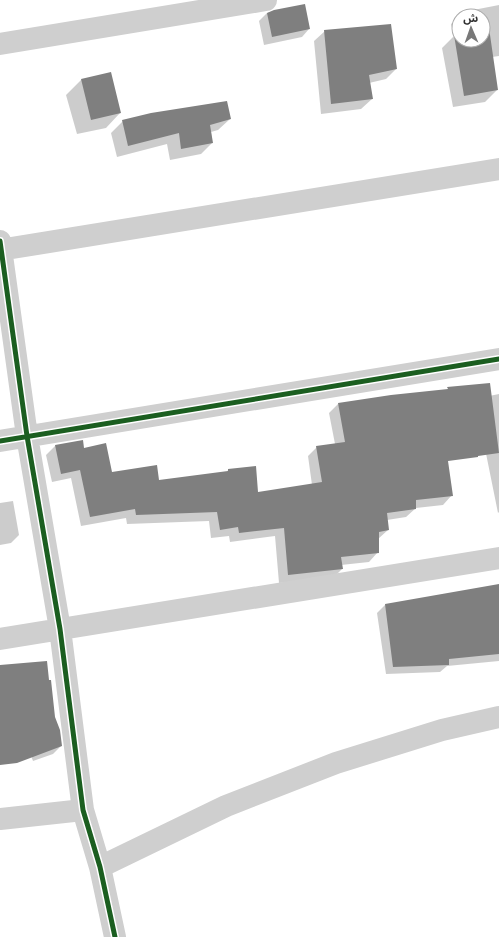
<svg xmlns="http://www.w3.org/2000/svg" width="499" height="937" font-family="Barlow,'Noto Sans Arabic',sans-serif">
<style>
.shadow{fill:#0003}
.building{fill:#7f7f7f}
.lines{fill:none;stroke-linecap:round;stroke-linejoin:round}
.street{stroke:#cfcfcf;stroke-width:22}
.cycleway-casing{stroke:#fff;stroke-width:8}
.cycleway{stroke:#1b5e20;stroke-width:5}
</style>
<rect width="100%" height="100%" fill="#fff"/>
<path class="shadow" d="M 304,5 L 309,29 L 302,37 L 264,45 L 259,21 L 267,13 Z
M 499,5 L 499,56 L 492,57 L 497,90 L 485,102 L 453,107 L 442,48 L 454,36 L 451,24 L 459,17 L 459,40 L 483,40 L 483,16 L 460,16 L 463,12 Z
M 325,31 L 396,69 L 386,79 L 369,83 L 372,99 L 361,109 L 321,114 L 314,41 Z
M 110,73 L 120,113 L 106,128 L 77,134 L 66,95 L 81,80 Z
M 230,119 L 218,130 L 211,132 L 212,143 L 201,154 L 170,160 L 167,144 L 117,157 L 111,133 L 123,121 Z
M 499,394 L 499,512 L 498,513 L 476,404 L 484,397 Z
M 338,404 L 452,495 L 443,505 L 416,508 L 406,517 L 387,520 L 388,530 L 378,539 L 378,552 L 369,562 L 341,565 L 342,569 L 333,578 L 279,583 L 275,536 L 230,542 L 229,536 L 211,538 L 209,521 L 127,524 L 126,518 L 81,526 L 71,478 L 52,482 L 46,455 L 55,446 L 83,449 L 111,473 L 158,481 L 227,472 L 228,470 L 257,493 L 312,485 L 308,456 L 317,447 L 335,444 L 329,413 Z
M 13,501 L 19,535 L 11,543 L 0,545 L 0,503 Z
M 499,585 L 499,661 L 447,666 L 440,672 L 386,674 L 377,613 L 385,605 Z
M 61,746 L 53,754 L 33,761 L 28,748 Z"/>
<path class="building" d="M 305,4 L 310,29 L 272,37 L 267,13 L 274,10 Z
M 391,24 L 397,69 L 369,75 L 373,99 L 331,104 L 324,30 Z
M 489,28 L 498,90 L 464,96 L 454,35 L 459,34 L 459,40 L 483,40 L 483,29 Z
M 111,72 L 121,113 L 91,120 L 81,79 Z
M 227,101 L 231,119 L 210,125 L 213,143 L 181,149 L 179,133 L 128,146 L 122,120 L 151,113 Z
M 490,383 L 499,453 L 478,456 L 478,457 L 448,461 L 453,496 L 416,500 L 416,509 L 387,513 L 389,530 L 379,532 L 379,553 L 341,557 L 343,569 L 288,575 L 284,528 L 239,533 L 238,527 L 220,530 L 217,512 L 136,515 L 135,509 L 90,517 L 80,470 L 61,474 L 55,445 L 83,440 L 84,448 L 106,443 L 112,472 L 157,465 L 159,480 L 228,471 L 228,469 L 256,466 L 258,492 L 322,482 L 316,446 L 345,442 L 338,403 L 391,395 L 448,389 L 447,387 Z
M 499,584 L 499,654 L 449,659 L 449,665 L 393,667 L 385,604 Z
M 47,661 L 49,680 L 51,680 L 55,717 L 60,730 L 62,746 L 17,763 L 0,765 L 0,665 Z"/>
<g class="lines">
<path class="street" d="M 0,44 L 266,0
M 0,241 L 27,436 L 60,629 L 83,810 L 100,867 L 115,937
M 0,250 L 499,169
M 0,441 L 499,359
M 0,639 L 499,558
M 0,819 L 83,810
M 100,867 L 226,806 L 336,763 L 442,730 L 499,717"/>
<g class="cycleway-casing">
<path id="cycleway" d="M 0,241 L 27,436 L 60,629 L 83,810 L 100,867 L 115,937
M 0,441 L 499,359"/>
</g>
<use href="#cycleway" class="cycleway"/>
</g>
<g transform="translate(471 28) rotate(358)"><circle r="19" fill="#ffffff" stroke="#acacac"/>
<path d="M0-3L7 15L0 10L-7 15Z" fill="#787878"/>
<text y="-6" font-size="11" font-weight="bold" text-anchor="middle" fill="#303030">ش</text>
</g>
</svg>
